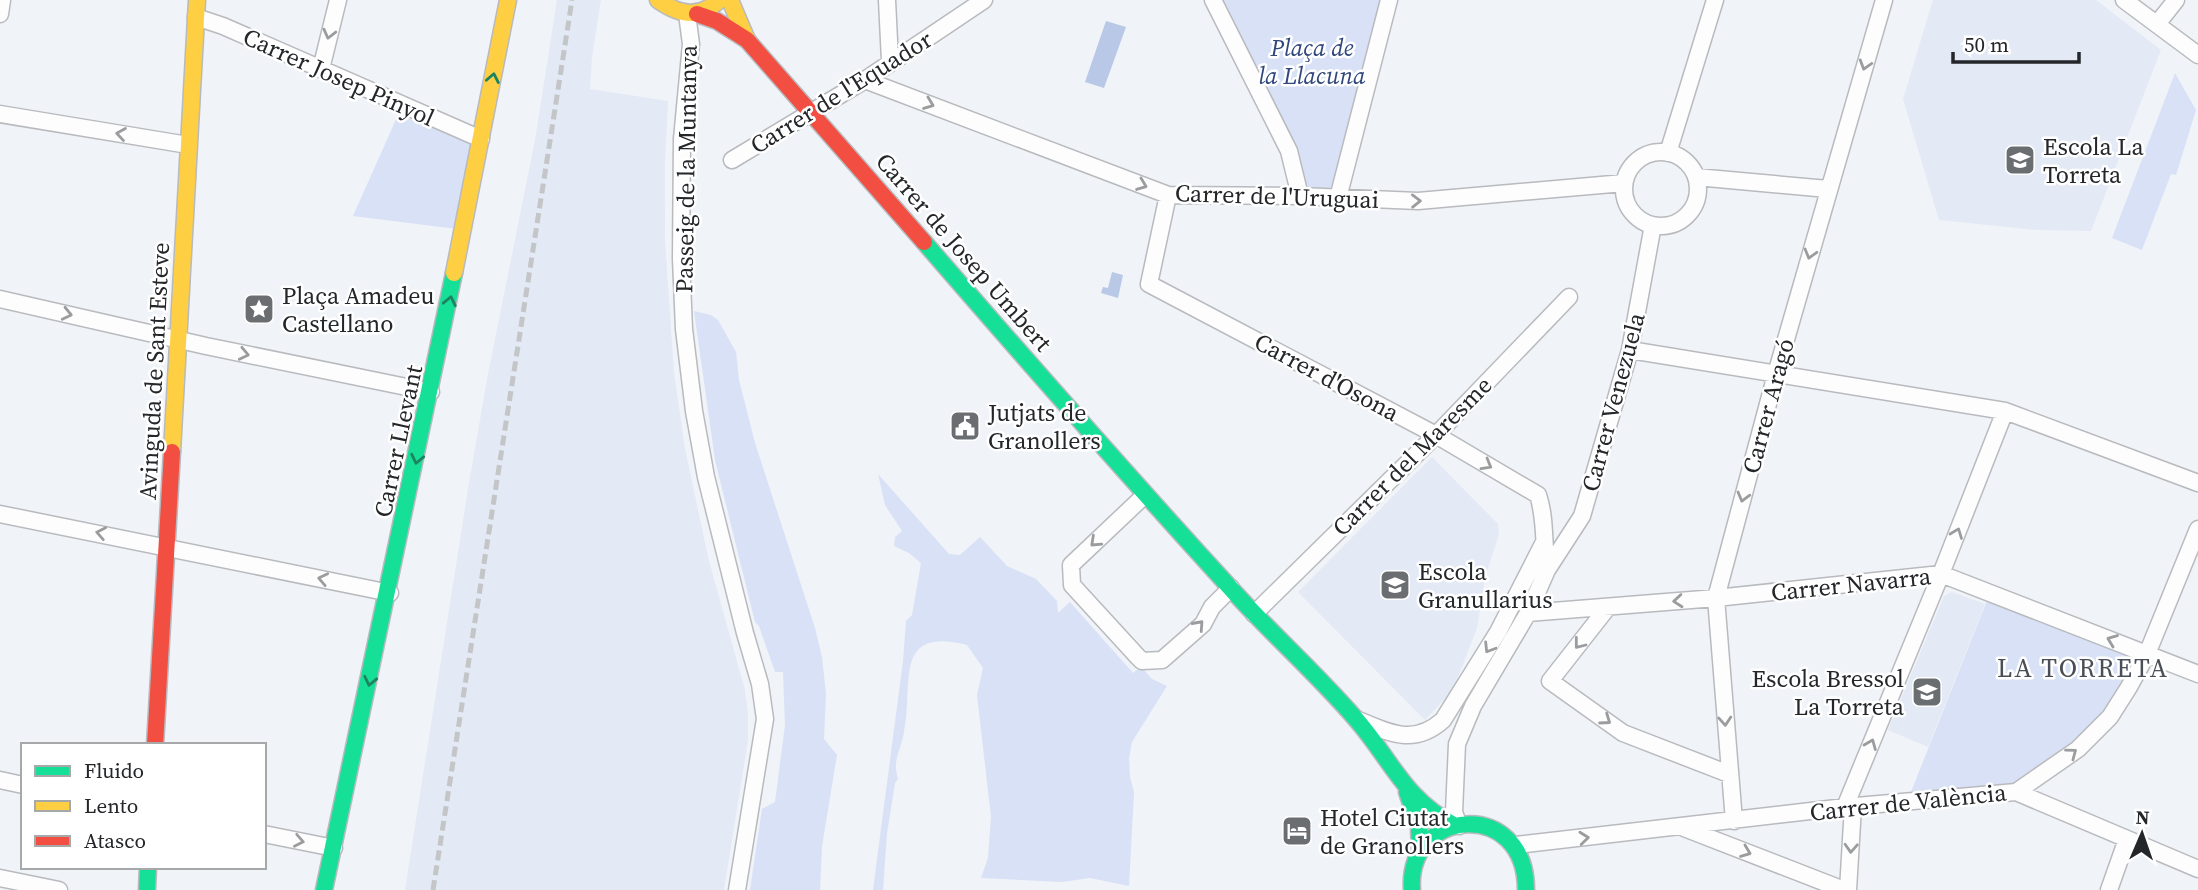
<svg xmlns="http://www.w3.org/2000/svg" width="2198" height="890" font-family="'Source Serif 4',serif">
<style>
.built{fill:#e3e9f5}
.green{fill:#d8e1f5}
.water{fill:#b9c8e7}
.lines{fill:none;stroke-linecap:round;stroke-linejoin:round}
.street-casing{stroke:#b8babe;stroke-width:19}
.fast-casing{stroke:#b8babe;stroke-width:19}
.slow-casing{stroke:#b8babe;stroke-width:19}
.jam-casing{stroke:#b8babe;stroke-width:19}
.street{stroke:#fdfdfe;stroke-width:16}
.fast{stroke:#16e098;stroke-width:16}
.slow{stroke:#ffcf43;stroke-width:16}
.jam{stroke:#f24e42;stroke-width:16}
.rail{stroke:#c4c5c6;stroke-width:5;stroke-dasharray:10 5;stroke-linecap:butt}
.oneway{stroke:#9b9c9e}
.oneway2{stroke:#1d8360}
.labels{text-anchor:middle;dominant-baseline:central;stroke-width:5;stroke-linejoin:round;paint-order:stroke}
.park-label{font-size:24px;font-style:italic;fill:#30477d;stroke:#fff}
.street-label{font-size:24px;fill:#242629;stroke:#fff}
.poi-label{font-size:24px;fill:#242629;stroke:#fff;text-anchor:start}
.neighbourhood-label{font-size:26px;letter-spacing:2px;fill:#4a4e56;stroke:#fff}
</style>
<rect width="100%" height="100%" fill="#f0f3f8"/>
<path class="built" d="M 557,0 L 601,0 L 592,57 L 590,89 L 668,101 L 665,162 L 665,241 L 674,373 L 685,449 L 709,561 L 745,690 L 748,713 L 748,740 L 724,890 L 405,890 L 468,489 L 488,374 L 535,140 Z
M 1933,0 L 2096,0 L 2161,50 L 2091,231 L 2037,230 L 1939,220 L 1903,99 Z
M 1432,457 L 1498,524 L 1499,534 L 1485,578 L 1477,628 L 1453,690 L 1425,720 L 1298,592 Z
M 1952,592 L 1985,604 L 1928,747 L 1888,730 L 1944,596 Z"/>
<path class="green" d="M 1213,0 L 1389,0 L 1338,198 L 1300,196 L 1289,151 Z
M 2175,73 L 2196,110 L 2176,175 L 2171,174 L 2142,250 L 2112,238 Z
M 402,106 L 481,139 L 465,230 L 353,216 Z
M 694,311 L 711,315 L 718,320 L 736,352 L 739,380 L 755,443 L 815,628 L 822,657 L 826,694 L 824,739 L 837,755 L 822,846 L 820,890 L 750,890 L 762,809 L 775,802 L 785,725 L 783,672 L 775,672 L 759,626 L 755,622 L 715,460 Z
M 878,474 L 949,554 L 960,555 L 980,537 L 1007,566 L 1036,579 L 1057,601 L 1058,613 L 1070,602 L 1133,673 L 1141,667 L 1152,679 L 1167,686 L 1132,742 L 1129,758 L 1130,777 L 1134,792 L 1129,886 L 1090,878 L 1062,882 L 981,878 L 988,858 L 991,817 L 977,695 L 983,668 L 967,645 C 892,626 914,684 904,732 C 901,751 892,758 898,779 L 895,783 L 887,833 L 883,890 L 873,890 L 903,661 L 906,621 L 912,615 L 921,563 L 909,553 L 894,546 L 895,537 L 902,531 L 885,505 Z
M 1990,593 L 2147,654 L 2110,717 L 2016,792 L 1907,802 Z"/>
<path class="water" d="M 1106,21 L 1126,27 L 1104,88 L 1085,82 Z
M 1112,272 L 1123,275 L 1118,298 L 1101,293 L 1103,287 L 1108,288 Z"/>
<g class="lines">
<g class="street-casing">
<path id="street" d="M 887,0 L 890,61
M 1213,0 L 1289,151 L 1300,196
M 2124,0 L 2198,55
M 0,14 L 2,0
M 687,14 L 691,44 L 682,139 L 681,259 L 684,329 L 694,411 L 706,477 L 745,633 L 760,684 L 765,719 L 737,890
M 196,17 L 223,26 L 481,139
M 2157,24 L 2176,0
M 321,69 L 338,0
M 865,80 L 1168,195 L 1300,196 L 1418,201 L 1624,183
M 0,114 L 188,145
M1624 189a37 37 0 1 1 74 0a37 37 0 1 1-74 0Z
M 1668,153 L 1715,0
M 732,160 L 865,80 L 984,0
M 1696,177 L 1828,189
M 1168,195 L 1149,284 L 1436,435 L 1538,495 C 1546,519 1543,544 1547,570
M 1338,198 L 1389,0
M 0,299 L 206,346 L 431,392
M 1630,350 L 2005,411 L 2198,483
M 1145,495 L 1071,565 L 1072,585 L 1138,657 L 1142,661 L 1162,660 L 1203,624 L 1212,607 L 1231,588
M 0,514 L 390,593
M 1608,607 L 1550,681 L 1623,733 L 1729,774
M 1528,613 L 1716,598 L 1941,574 L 2198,674
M 1254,614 L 1436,435 L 1569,297
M 1356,719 C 1388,732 1413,747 1443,720 L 1498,632 L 1543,544
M 0,780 L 23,785
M 2016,792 L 2198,869
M 1845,807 L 1941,574 L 2005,411
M 1734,821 L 1716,598 L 1776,374 L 1884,0
M 1459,826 L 1454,812 L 1457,744 L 1473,706 L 1528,613 L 1547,570 L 1582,516 L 1630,350 L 1653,225
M 1684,828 L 1844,890
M 264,834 L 334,848
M 1516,845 L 1845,807 L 2016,792 L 2078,749 L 2110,717 L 2129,687 L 2147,654 L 2198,529
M 0,878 L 59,890
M 1848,890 L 1853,806
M 2109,890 L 2127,839"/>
</g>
<g class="fast-casing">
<path id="fast" d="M 924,242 C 1026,360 1129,477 1234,592 C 1273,635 1317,674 1355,718 C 1392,760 1402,797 1455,826
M 1407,792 L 1419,827 L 1420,851
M 147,890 L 148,867
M 324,890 L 454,273
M 1412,890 C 1406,808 1526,797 1526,890"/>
</g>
<g class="slow-casing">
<path id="slow" d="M 658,0 C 679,15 700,19 719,0
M 730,0 L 747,40
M 454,273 L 508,0
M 172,452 L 197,0"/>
</g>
<g class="jam-casing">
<path id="jam" d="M 697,14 L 717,21 L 747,40 L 924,242
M 155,745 L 172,452"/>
</g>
<use href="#street" class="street"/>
<use href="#fast" class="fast"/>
<use href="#slow" class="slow"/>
<use href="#jam" class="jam"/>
<path class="rail" d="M 433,890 L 572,0"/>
</g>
<defs><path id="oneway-chevron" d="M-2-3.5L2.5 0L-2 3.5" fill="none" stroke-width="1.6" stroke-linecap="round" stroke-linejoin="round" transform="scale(1.75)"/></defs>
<g class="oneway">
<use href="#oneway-chevron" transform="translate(329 34) rotate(104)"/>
<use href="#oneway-chevron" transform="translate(1865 65) rotate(107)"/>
<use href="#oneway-chevron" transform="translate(929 104) rotate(21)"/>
<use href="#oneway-chevron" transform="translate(121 134) rotate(-171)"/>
<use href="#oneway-chevron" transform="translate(1142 185) rotate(21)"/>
<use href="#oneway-chevron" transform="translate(1416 201) rotate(-1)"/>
<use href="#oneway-chevron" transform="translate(1810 254) rotate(106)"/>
<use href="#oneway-chevron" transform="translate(67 314) rotate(13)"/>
<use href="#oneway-chevron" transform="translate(244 354) rotate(12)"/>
<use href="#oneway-chevron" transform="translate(1487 465) rotate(30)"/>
<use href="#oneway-chevron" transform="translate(1743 497) rotate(105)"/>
<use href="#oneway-chevron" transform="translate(101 533) rotate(-169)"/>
<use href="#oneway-chevron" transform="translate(1957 533) rotate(-69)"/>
<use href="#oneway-chevron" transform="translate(1095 542) rotate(137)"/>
<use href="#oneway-chevron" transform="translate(323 579) rotate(-168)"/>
<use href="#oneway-chevron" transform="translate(1678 601) rotate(175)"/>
<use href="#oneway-chevron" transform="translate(1199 625) rotate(-48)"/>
<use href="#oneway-chevron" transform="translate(2112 640) rotate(-159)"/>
<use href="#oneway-chevron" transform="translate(1579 644) rotate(128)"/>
<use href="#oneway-chevron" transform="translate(1489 648) rotate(122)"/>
<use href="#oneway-chevron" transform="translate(1606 720) rotate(35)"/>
<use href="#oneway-chevron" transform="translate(1725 721) rotate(86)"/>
<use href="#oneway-chevron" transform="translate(1871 744) rotate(-68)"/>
<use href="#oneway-chevron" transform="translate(2072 753) rotate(-37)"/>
<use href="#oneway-chevron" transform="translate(1584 838) rotate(-6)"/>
<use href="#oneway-chevron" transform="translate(299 841) rotate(11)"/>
<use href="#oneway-chevron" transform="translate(1851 848) rotate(93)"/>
<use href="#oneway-chevron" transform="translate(1746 852) rotate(21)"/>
</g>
<g class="oneway2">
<use href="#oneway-chevron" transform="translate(493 78) rotate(-79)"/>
<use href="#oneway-chevron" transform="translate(450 301) rotate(-78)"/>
<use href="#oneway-chevron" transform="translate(417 459) rotate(102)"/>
<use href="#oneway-chevron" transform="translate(370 681) rotate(102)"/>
</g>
<defs>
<g id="school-square" transform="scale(1.575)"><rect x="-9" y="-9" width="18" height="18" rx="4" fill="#6b6e71" stroke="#fff"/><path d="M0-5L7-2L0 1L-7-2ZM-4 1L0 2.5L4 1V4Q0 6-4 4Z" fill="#fff"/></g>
<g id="sight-square" transform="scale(1.575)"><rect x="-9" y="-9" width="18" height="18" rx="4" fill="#6b6e71" stroke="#fff"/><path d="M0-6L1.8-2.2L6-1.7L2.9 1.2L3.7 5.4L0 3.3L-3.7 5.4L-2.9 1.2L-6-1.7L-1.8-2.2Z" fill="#fff"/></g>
<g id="civic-square" transform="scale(1.575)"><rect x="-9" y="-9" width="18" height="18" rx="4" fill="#6b6e71" stroke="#fff"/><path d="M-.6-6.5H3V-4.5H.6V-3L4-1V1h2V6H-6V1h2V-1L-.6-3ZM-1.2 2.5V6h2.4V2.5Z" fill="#fff"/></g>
<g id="hotel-square" transform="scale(1.575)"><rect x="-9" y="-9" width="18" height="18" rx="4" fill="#6b6e71" stroke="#fff"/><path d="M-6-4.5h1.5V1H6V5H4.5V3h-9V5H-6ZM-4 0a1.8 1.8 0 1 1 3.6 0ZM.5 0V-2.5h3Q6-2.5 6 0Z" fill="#fff"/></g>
</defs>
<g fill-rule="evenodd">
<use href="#school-square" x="2020" y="160"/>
<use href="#sight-square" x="259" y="309"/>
<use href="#civic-square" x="965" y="426"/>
<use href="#school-square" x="1395" y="585"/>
<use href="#school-square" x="1927" y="692"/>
<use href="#hotel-square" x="1297" y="831"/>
</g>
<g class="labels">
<g class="park-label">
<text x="1312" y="47">Plaça de<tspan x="1312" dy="28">la Llacuna</tspan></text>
</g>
<g class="street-label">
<text transform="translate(339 77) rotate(24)">Carrer Josep Pinyol</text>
<text transform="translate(841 92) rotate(-32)">Carrer de l'Equador</text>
<text transform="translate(686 169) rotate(-89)">Passeig de la Muntanya</text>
<text transform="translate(1277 196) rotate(2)">Carrer de l'Uruguai</text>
<text transform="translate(964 252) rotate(49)">Carrer de Josep Umbert</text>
<text transform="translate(154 371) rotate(-87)">Avinguda de Sant Esteve</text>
<text transform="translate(1327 377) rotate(28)">Carrer d'Osona</text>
<text transform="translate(1613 402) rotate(-75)">Carrer Venezuela</text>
<text transform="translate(1768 406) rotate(-75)">Carrer Aragó</text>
<text transform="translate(398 441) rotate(-78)">Carrer Llevant</text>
<text transform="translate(1412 456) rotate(-45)">Carrer del Maresme</text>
<text transform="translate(1851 584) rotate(-6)">Carrer Navarra</text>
<text transform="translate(1908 802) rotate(-6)">Carrer de València</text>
</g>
<g class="poi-label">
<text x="2043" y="146">Escola La<tspan x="2043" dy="28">Torreta</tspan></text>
<text x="282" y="295">Plaça Amadeu<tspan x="282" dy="28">Castellano</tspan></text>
<text x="988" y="412">Jutjats de<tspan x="988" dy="28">Granollers</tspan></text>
<text x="1418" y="571">Escola<tspan x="1418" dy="28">Granullarius</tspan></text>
<text x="1904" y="678" text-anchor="end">Escola Bressol<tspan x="1904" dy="28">La Torreta</tspan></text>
<text x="1320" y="817">Hotel Ciutat<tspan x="1320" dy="28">de Granollers</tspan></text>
</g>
<g class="neighbourhood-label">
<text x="2083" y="668">LA TORRETA</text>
</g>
</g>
<rect x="21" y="743" width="245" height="126" fill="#ffffff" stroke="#a7a8a9" stroke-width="2"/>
<rect x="35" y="766" width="35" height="10" fill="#16e098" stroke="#a7a8a9" stroke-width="2"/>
<text x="84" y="778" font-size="21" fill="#242629">Fluido</text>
<rect x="35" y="801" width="35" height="10" fill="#ffcf43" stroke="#a7a8a9" stroke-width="2"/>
<text x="84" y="813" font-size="21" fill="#242629">Lento</text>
<rect x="35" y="836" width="35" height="10" fill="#f24e42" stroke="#a7a8a9" stroke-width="2"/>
<text x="84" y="848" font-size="21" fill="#242629">Atasco</text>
<g transform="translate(2142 834) rotate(2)" stroke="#ffffff" stroke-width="5" paint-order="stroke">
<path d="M0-5L12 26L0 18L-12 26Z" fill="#242629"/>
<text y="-10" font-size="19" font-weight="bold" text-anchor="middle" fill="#242629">N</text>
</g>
<path d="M1953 52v10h126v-10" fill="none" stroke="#242629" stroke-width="3.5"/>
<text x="1964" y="52" font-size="21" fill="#242629" stroke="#ffffff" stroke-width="5" paint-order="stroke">50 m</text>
</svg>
